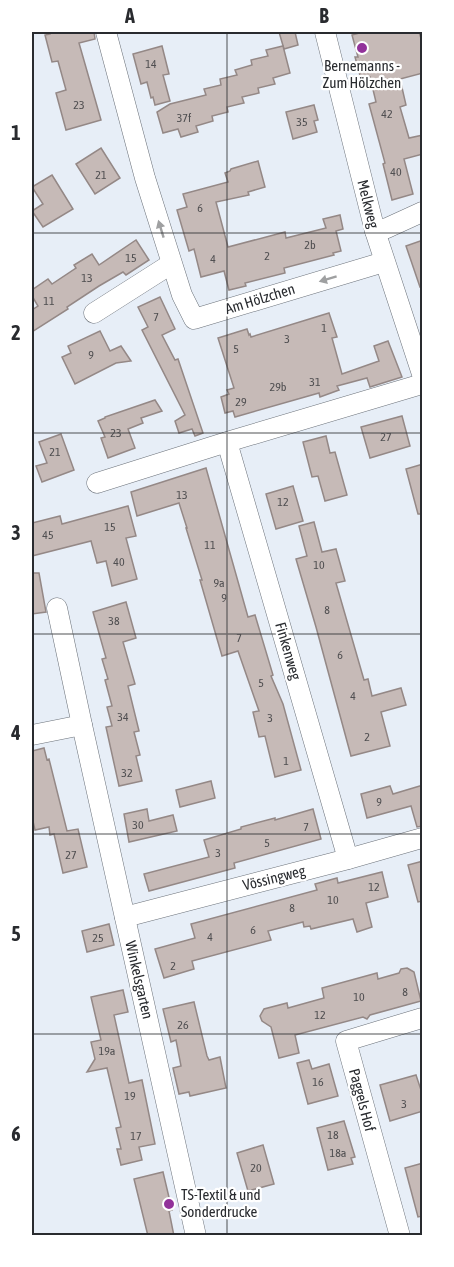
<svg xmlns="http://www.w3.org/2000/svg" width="454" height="1267" font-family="'Asap Condensed',sans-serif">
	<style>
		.building { fill: #c6bab7; stroke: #948886; stroke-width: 1.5 }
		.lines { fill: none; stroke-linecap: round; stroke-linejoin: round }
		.minor-casing { stroke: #6c727a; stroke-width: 21 }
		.minor { stroke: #fff; stroke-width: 20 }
		.oneway { fill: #9fa0a1 }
		.grid { fill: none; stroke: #292b2f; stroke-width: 1.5; stroke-opacity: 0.55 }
		.poi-dot { fill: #92329a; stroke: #fff; stroke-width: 2 }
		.labels { text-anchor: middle; stroke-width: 4.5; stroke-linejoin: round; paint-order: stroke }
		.number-label { font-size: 12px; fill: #504f51 }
		.poi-label { font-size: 15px; fill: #292b2f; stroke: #fff }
		.street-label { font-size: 15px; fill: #292b2f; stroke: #fff }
		.neatline { fill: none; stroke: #292b2f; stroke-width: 2 }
		.grid-label { font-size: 20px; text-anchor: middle; font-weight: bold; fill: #292b2f }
	</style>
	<rect width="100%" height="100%" fill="#e7eef7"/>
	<g class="building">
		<polygon points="49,32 94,32 95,39 79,43 101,120 66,130 56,93 66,90 58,61 52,62 45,35 50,34"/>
		<polygon points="279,32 295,32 298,45 284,49"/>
		<polygon points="363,32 419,32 423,45 423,73 400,79 406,105 400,107 409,138 423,135 423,154 404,159 413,194 392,200 383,164 385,163 369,104 376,102 370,77 361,79 355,57 358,57 352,35"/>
		<polygon points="162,46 169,74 163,75 170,101 155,105 153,97 151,98 147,82 141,84 133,54"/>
		<polygon points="283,46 290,73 273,78 275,84 258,88 259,93 242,97 244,103 227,107 228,112 212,116 213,121 196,126 198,132 181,137 178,129 163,133 157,112 170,104 206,95 204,89 221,85 220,79 237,75 235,70 252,65 251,60 268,56 266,50"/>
		<polygon points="314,105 318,120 314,121 317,132 293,139 286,112"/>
		<polygon points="101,148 120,178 95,194 76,164"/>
		<polygon points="258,161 265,187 248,192 249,195 216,202 228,247 285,232 286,238 326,228 323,219 340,215 343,229 336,231 341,251 333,253 334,255 284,268 285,273 245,283 246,286 229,290 224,271 201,277 194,249 189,251 177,210 187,207 183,194 228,182 225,173 230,171 231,169"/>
		<polygon points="52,175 73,209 43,227 32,211 43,204 32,187"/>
		<polygon points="136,240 149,260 126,275 123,272 99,286 67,307 68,309 32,332 32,310 38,306 32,296 32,290 48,279 52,284 76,268 74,265 92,254 99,265"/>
		<polygon points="423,240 423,286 420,287 406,246"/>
		<polygon points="160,297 175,329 162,335 175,360 178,359 203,433 195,436 192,429 179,433 175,421 185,415 142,330 148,327 138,307"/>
		<polygon points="329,313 337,337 332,338 342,374 379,361 374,346 388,341 402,377 370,387 367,378 337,386 339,390 320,397 319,393 235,417 233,411 225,413 221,397 229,394 227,390 234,388 218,338 247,329 249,335 250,334 251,337"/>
		<polygon points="100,331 110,351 121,346 131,361 116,363 75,384 62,357 71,353 68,346"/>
		<polygon points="155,400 162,411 141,418 143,423 128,429 135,448 108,458 101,438 105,437 98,421 105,418 105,417"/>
		<polygon points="402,416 410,446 370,458 361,427"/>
		<polygon points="61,434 74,470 42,482 36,466 47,463 39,442"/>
		<polygon points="326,436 330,453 335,452 347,495 325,501 318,476 312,477 303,442"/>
		<polygon points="423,464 423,514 418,514 406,469"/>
		<polygon points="206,468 248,617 255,615 273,675 271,676 283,704 301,770 275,777 265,736 259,737 253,712 259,711 238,651 222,656 200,580 202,580 186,528 187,528 179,503 137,516 131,492"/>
		<polygon points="293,486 303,521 276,529 266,494"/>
		<polygon points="128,506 136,536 126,538 137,579 112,586 106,561 97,563 91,541 32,556 32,523 60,516 62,524"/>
		<polygon points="314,522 322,552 336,549 345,581 336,583 364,680 368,679 372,696 401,688 406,705 381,712 390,746 351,756 316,627 296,559 307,556 299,526"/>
		<polygon points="32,573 39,573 46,612 32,614"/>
		<polygon points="126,602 136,638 123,642 135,684 128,686 139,731 134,732 140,755 136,756 142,781 119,786 106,727 112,726 107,707 112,706 105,680 108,679 102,659 106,658 93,612"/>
		<polygon points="44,748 47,760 49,759 67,831 78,829 87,867 63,873 54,834 50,835 49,827 35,830 32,817 32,751"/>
		<polygon points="211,781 215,798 180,807 176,790"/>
		<polygon points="423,785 423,826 417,827 411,806 367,818 361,794 390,786 393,794"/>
		<polygon points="147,809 149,821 173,815 177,831 129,842 124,814"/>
		<polygon points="313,809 321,839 234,863 235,868 149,891 144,874 209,857 204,840 241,829 241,827 275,818 275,820"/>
		<polygon points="423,861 423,901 418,902 408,865"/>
		<polygon points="382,872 388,897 366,903 372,927 357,932 353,919 311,929 310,926 304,927 303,922 268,931 271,940 192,961 194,969 164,978 155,949 195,938 191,924 317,890 315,884 337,878 338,883"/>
		<polygon points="109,924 114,945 87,952 82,931"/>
		<polygon points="407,968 414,972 421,1001 370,1015 367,1019 363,1017 295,1035 299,1053 279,1058 271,1027 262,1021 260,1016 264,1009 287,1003 288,1008 324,998 322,988 377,973 378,979 399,973 401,969"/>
		<polygon points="123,990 128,1012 114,1015 129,1083 142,1080 155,1144 139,1147 142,1160 121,1165 117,1149 121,1149 116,1128 121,1127 107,1068 87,1072 95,1059 91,1042 101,1040 91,997"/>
		<polygon points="194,1002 207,1056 209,1060 220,1057 226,1088 190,1096 189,1092 179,1094 173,1068 181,1066 176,1040 171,1042 163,1009"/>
		<polygon points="309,1060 312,1069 329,1064 338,1096 308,1104 297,1063"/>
		<polygon points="416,1075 423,1096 423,1111 390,1121 380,1085"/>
		<polygon points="344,1121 355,1157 351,1158 353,1164 328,1170 317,1128"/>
		<polygon points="263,1145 274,1184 248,1191 237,1153"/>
		<polygon points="423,1163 423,1216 418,1217 405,1168"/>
		<polygon points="163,1172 172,1210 169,1211 174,1236 148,1236 134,1179"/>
	</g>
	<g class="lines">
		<defs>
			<g id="minor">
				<polyline points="106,32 145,178 182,295 194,319 384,262"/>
				<polyline points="325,32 375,231 422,374"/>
				<polyline points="375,231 387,228 422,212"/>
				<polyline points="94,313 171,264"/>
				<polyline points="227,442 348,859"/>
				<polyline points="97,483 227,442 422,384"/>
				<polyline points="57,608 82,725 196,1236"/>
				<polyline points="32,735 82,725"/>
				<polyline points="125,917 348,859 422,838"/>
				<polyline points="400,1236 346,1041 422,1018"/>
			</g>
		</defs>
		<use href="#minor" class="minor-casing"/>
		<use href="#minor" class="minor"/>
	</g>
	<defs><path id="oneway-solid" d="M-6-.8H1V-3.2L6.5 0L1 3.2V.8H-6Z" transform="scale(1.5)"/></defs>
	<g class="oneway">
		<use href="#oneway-solid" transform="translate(161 229) rotate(-107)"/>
		<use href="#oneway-solid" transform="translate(328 279) rotate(163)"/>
	</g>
	<path class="grid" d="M227,32V1236M32,233H422M32,433H422M32,634H422M32,834H422M32,1034H422"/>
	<g class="poi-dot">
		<circle cx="362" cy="48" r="6"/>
		<circle cx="169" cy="1204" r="6"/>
	</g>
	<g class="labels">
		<g class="number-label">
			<text x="151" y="68">14</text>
			<text x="79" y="109">23</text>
			<text x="387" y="118">42</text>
			<text x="184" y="122">37f</text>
			<text x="302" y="126">35</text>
			<text x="396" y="176">40</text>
			<text x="101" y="179">21</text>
			<text x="200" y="212">6</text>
			<text x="310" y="249">2b</text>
			<text x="267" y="260">2</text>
			<text x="131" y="262">15</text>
			<text x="213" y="263">4</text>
			<text x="87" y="282">13</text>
			<text x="49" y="305">11</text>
			<text x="156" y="321">7</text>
			<text x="324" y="332">1</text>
			<text x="287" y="343">3</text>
			<text x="236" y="353">5</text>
			<text x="91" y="359">9</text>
			<text x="315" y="386">31</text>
			<text x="278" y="391">29b</text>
			<text x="241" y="406">29</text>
			<text x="116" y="437">23</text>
			<text x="386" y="441">27</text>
			<text x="55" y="456">21</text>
			<text x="182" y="499">13</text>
			<text x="283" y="506">12</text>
			<text x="110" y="531">15</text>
			<text x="48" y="539">45</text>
			<text x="210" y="549">11</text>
			<text x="119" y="566">40</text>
			<text x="319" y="569">10</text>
			<text x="219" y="587">9a</text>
			<text x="224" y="602">9</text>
			<text x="327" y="614">8</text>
			<text x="114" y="625">38</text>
			<text x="239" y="642">7</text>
			<text x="340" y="659">6</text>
			<text x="261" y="687">5</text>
			<text x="353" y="700">4</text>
			<text x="123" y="721">34</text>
			<text x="270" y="722">3</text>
			<text x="367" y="741">2</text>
			<text x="286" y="765">1</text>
			<text x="127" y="777">32</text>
			<text x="379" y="806">9</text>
			<text x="138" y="829">30</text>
			<text x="306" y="831">7</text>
			<text x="267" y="847">5</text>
			<text x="218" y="857">3</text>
			<text x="71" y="859">27</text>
			<text x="374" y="891">12</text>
			<text x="333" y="904">10</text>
			<text x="292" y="912">8</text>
			<text x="253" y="934">6</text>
			<text x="210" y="941">4</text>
			<text x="98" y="942">25</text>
			<text x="173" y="970">2</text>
			<text x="405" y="996">8</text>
			<text x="359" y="1001">10</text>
			<text x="320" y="1019">12</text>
			<text x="183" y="1029">26</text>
			<text x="107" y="1055">19a</text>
			<text x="318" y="1086">16</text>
			<text x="130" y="1100">19</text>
			<text x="404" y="1108">3</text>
			<text x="333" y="1139">18</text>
			<text x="136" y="1140">17</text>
			<text x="338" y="1157">18a</text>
			<text x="256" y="1172">20</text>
		</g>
		<g class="poi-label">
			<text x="362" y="71">Bernemanns -<tspan x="362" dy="17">Zum Hölzchen</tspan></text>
			<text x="181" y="1200" text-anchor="start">TS-Textil &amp; und<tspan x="181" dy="17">Sonderdrucke</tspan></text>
		</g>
		<g class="street-label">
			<text transform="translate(368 204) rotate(76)" y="5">Melkweg</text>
			<text transform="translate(260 299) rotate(-17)" y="5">Am Hölzchen</text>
			<text transform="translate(288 651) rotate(74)" y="5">Finkenweg</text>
			<text transform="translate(274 878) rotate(-14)" y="5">Vössingweg</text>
			<text transform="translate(139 980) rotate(77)" y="5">Winkelsgarten</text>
			<text transform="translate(362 1100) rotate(75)" y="5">Paggels Hof</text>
		</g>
	</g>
	<rect width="454" height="1267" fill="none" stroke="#ffffff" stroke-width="66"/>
	<rect x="33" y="33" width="388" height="1201" class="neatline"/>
	<g class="grid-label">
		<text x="130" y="23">A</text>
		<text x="324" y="23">B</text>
		<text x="16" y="140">1</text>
		<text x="16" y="340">2</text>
		<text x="16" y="540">3</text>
		<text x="16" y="740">4</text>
		<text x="16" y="941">5</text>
		<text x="16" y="1141">6</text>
	</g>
</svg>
